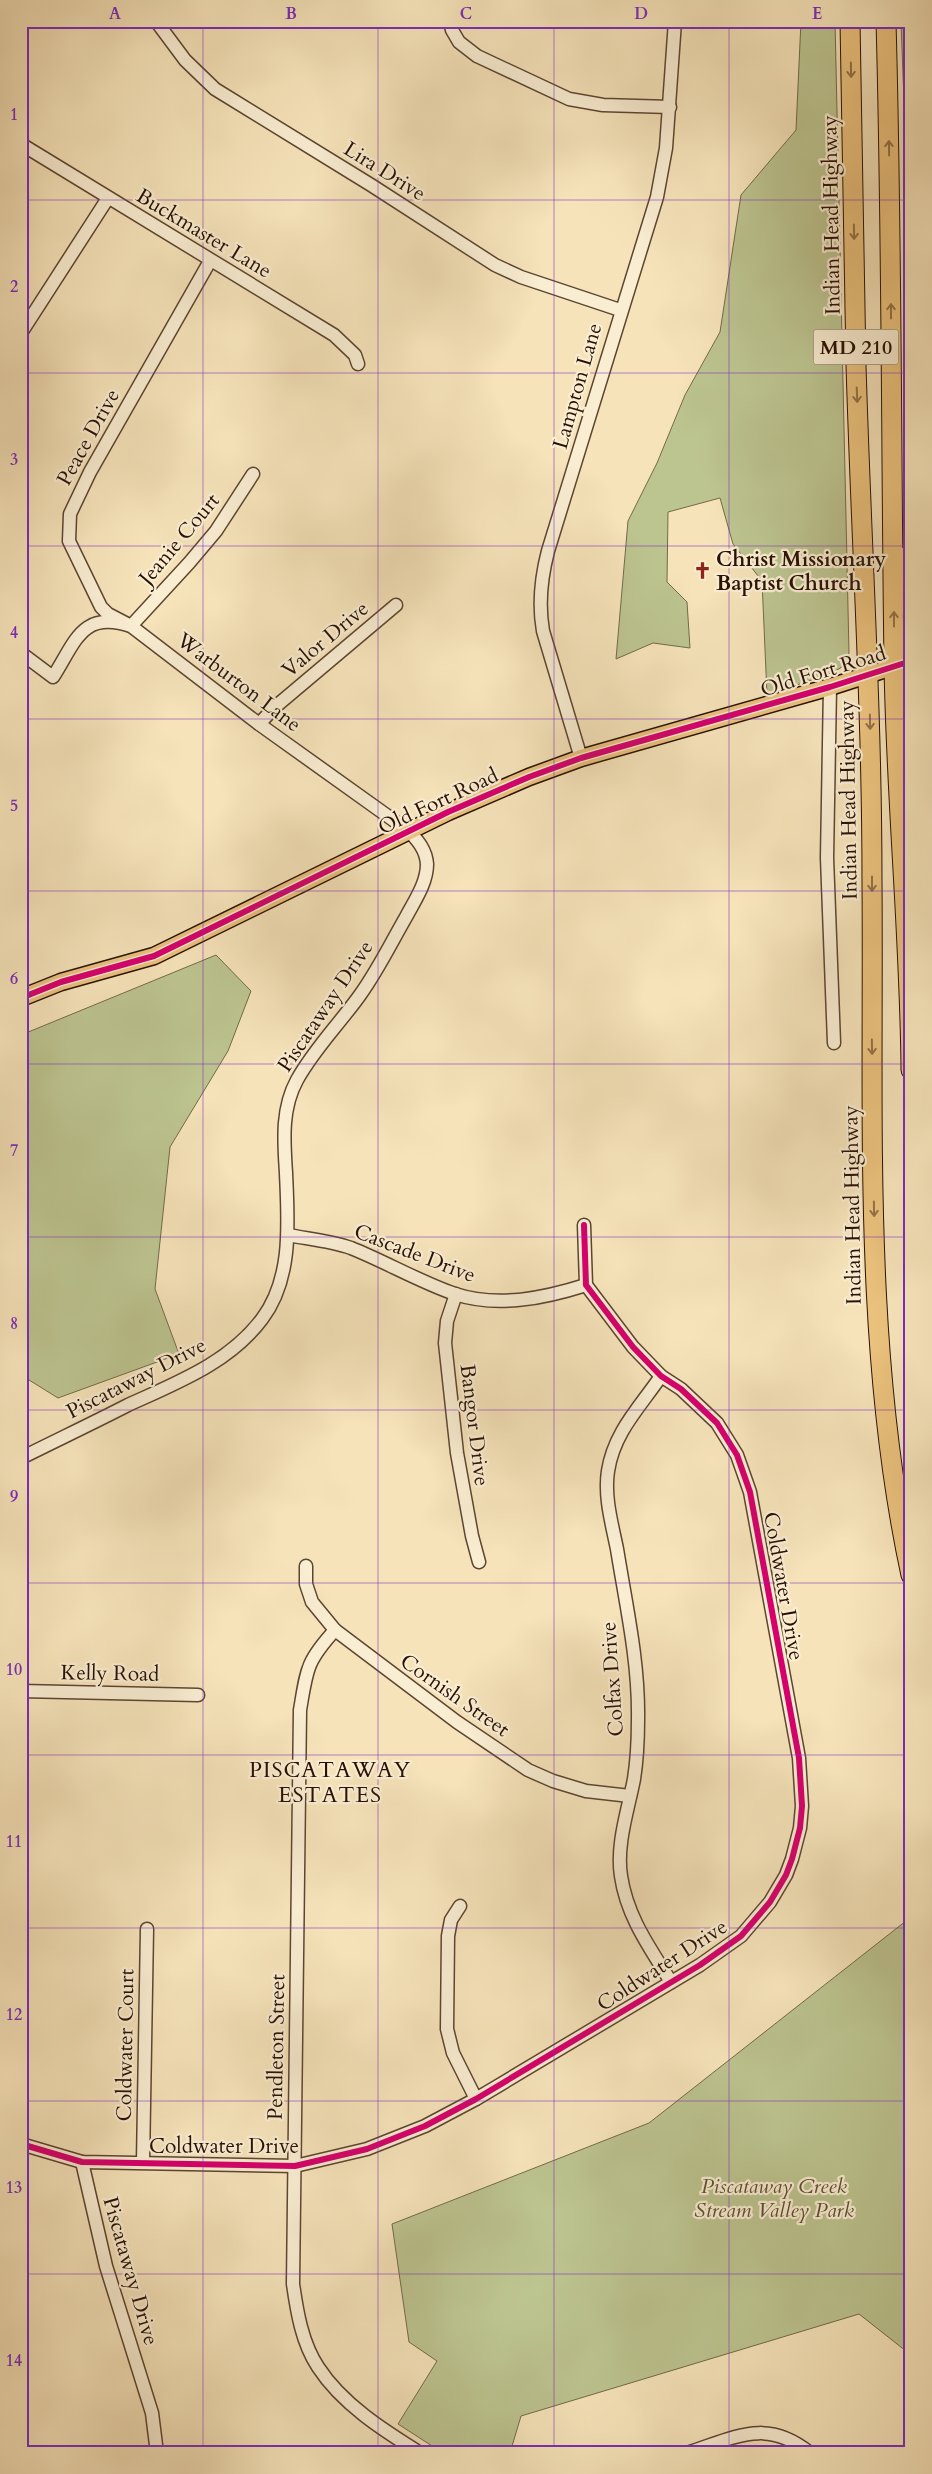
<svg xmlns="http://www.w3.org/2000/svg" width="932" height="2474" font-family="Cardo,serif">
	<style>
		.green { fill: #bcc490; stroke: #726a4a }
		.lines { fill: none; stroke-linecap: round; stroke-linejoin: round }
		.minor-casing { stroke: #5c4531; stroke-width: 15 }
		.major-casing { stroke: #291003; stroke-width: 19 }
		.highway-casing { stroke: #291003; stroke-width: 21 }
		.minor { stroke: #f9edd2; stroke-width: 12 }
		.major { stroke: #ebc27d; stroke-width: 16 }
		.highway { stroke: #ebc27d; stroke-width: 19 }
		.cycleway-casing { stroke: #f9edd2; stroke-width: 9 }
		.cycleway { stroke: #d6006c; stroke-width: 6 }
		.oneway { stroke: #947246 }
		.grid { fill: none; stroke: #7b2cbf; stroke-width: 1; stroke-opacity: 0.55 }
		.labels { text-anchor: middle; stroke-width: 4.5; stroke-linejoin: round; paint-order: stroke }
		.shield { fill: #f9edd2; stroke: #675241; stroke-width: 1 }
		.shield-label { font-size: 20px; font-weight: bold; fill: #291003 }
		.street-label { font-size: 21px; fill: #291003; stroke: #f9edd2 }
		.poi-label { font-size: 21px; font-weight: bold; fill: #291003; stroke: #f9edd2; text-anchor: start }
		.park-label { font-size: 21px; font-style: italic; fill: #5c4f34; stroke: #f9edd2 }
		.neighbourhood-label { font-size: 22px; letter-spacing: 1px; fill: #291003; stroke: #f9edd2 }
		.neatline { fill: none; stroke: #7b2cbf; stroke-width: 2 }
		.grid-label { font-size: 16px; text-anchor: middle; font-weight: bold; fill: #7b2cbf }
	</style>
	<rect width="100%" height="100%" fill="#f6e3ba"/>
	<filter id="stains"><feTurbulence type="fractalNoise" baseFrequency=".004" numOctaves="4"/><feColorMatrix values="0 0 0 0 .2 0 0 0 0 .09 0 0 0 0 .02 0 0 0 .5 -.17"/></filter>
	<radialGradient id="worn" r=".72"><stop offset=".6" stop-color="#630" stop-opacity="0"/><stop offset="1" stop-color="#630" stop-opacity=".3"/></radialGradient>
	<g class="green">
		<polygon points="801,21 835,21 849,653 842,667 832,673 767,695 762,581 733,544 720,498 668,512 667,582 687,602 690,648 653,643 616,659 628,521 657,463 685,395 720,332 741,195 796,130"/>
		<polygon points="901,21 911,21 911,499 907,397 909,235"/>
		<polygon points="216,955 251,991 228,1051 170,1147 155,1289 179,1354 58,1398 21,1375 21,1035"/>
		<polygon points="911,1917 911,2355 859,2314 521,2416 510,2453 443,2453 398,2424 437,2361 409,2342 392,2224 649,2123"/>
	</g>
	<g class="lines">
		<defs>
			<g id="minor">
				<polyline points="156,21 185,60 215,89 371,185 495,265 521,277 620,310"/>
				<polyline points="450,21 452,30 459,42 477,56 569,99 603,105 670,107"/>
				<polyline points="21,144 334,335 355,355 358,364"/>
				<polyline points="210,261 90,472 70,514 69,541 101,607 108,614 131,626 189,563 216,531 253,474"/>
				<polyline points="21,333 108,198"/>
				<path d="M21,653L53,677C76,641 82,610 131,626L259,724L410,832C418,841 426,850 427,864C427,883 415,900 406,917C391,943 378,970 360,995C340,1023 314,1049 297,1080C281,1109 284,1142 286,1173C288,1222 293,1278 262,1319C229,1363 176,1383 128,1405C93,1423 57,1440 21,1458"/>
				<polyline points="830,687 827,858 834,1043"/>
				<polyline points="259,724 275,707 396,605"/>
				<path d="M581,758L543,631C538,603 541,578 548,551L657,197L666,148L675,21"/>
				<path d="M288,1235C309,1239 331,1241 351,1248C386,1262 420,1282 455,1294C498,1308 545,1298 586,1285"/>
				<polyline points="456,1294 447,1321 445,1343 457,1453 472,1536 479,1562"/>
				<path d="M661,1376C640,1407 614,1432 608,1471C604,1497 612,1524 617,1549C626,1605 639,1662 638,1719C638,1738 637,1760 634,1779C628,1810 616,1845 621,1876C627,1917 650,1948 671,1982"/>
				<polyline points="306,1566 306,1584 312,1602 335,1630 457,1722 528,1770 553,1781 586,1791 630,1796"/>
				<path d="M335,1630C306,1662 307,1669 300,1710L293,2284C297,2312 302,2343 318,2367C342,2404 383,2430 420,2453"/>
				<polyline points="21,1691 198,1695"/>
				<polyline points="460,1906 451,1920 448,1936 447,2029 453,2053 476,2099"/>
				<polyline points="21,2144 82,2162 295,2166 367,2149 425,2126 476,2099 700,1965 741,1936 770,1902 786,1875 792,1859 800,1828 802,1806 799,1758 750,1492 737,1455 717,1423 681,1389 661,1376 633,1347 586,1285 584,1225"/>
				<polyline points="82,2162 106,2266 152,2413 157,2453"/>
				<polyline points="143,2162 147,1929"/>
				<path d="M687,2453C734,2438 766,2417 810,2453"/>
			</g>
			<polyline id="major" points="21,998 61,982 154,956 448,812 529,777 581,758 830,687 911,661"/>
			<g id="highway">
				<path d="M850,21C852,136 853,251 856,365C861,537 872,709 872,881C874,1112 862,1348 911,1575"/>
				<path d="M886,21C892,236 891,450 894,664C896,800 910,935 911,1070"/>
				<polyline points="905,557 911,610"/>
			</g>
		</defs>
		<use href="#minor" class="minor-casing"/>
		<use href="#major" class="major-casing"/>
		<use href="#highway" class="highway-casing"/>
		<use href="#minor" class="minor"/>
		<use href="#major" class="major"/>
		<use href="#highway" class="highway"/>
		<defs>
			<g id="cycleway">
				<polyline points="21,998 61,982 154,956 448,812 529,777 581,758 830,687 911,661"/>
				<polyline points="21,2144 82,2162 295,2166 367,2149 425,2126 476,2099 700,1965 741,1936 770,1902 786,1875 792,1859 800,1828 802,1806 799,1758 750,1492 737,1455 717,1423 681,1389 661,1376 633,1347 586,1285 584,1225"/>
			</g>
		</defs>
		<use href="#cycleway" class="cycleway-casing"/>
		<use href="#cycleway" class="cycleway"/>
	</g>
	<defs><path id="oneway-shaft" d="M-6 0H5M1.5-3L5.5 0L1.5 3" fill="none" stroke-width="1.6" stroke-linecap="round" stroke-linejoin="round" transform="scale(1.25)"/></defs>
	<g class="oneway">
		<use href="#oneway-shaft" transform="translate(851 70) rotate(89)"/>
		<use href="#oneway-shaft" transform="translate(889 148) rotate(-91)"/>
		<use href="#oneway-shaft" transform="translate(854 232) rotate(89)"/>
		<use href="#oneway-shaft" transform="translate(891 311) rotate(-90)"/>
		<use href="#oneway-shaft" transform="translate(857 395) rotate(88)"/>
		<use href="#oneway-shaft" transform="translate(894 619) rotate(-90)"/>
		<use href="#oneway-shaft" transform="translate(870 722) rotate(89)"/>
		<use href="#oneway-shaft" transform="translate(872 884) rotate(90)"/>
		<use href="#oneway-shaft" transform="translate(872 1047) rotate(89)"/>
		<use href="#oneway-shaft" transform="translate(874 1209) rotate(89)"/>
	</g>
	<path class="grid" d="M203,21V2453M378,21V2453M554,21V2453M729,21V2453M21,200H911M21,373H911M21,546H911M21,719H911M21,891H911M21,1064H911M21,1237H911M21,1410H911M21,1583H911M21,1755H911M21,1928H911M21,2101H911M21,2274H911"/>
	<defs>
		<symbol id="church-bare" viewBox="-9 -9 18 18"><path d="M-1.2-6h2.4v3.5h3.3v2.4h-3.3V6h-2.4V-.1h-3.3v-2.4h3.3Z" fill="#8f2418" stroke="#f9edd2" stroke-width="2.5" paint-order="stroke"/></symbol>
	</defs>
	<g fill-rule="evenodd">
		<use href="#church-bare" x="690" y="558" width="25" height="25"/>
	</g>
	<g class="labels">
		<rect class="shield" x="813.5" y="329.5" width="85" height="35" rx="4"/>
		<g class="shield-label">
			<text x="856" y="354">MD 210</text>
		</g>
		<g class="street-label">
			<text transform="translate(385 171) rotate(32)" y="7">Lira Drive</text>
			<text transform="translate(831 215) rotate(-91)" y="7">Indian Head Highway</text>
			<text transform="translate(204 233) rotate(31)" y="7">Buckmaster Lane</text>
			<text transform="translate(577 386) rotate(-74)" y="7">Lampton Lane</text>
			<text transform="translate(88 437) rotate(-61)" y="7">Peace Drive</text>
			<text transform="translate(179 539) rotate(-50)" y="7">Jeanie Court</text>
			<text transform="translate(325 639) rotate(-40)" y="7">Valor Drive</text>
			<text transform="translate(823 671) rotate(-17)" y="7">Old Fort Road</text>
			<text transform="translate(239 682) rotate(37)" y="7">Warburton Lane</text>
			<text transform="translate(848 800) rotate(-91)" y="7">Indian Head Highway</text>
			<text transform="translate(438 801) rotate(-25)" y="7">Old Fort Road</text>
			<text transform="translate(325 1006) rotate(-56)" y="7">Piscataway Drive</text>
			<text transform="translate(852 1205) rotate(-91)" y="7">Indian Head Highway</text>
			<text transform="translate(415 1253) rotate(21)" y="7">Cascade Drive</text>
			<text transform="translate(136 1378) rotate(-27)" y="7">Piscataway Drive</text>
			<text transform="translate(475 1425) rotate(83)" y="7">Bangor Drive</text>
			<text transform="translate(784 1586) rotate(80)" y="7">Coldwater Drive</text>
			<text transform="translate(110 1673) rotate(1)" y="7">Kelly Road</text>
			<text transform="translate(612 1679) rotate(-94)" y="7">Colfax Drive</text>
			<text transform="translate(455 1695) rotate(35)" y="7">Cornish Street</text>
			<text transform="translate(662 1965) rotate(-33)" y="7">Coldwater Drive</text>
			<text transform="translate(125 2045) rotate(-89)" y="7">Coldwater Court</text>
			<text transform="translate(276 2047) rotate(-89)" y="7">Pendleton Street</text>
			<text x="224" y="2153">Coldwater Drive</text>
			<text transform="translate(131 2271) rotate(74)" y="7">Piscataway Drive</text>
		</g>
		<g class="poi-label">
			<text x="716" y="566">Christ Missionary<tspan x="716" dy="24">Baptist Church</tspan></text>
		</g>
		<g class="park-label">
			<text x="774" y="2193">Piscataway Creek<tspan x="774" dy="24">Stream Valley Park</tspan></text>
		</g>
		<g class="neighbourhood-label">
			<text x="330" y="1777">PISCATAWAY<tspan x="330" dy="25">ESTATES</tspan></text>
		</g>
	</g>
	<rect width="932" height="2474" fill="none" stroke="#f6e3ba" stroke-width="55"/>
	<rect x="28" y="28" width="876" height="2418" class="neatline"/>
	<g class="grid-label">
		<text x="115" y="19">A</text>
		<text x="291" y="19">B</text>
		<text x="466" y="19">C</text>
		<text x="641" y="19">D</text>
		<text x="817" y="19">E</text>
		<text x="14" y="120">1</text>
		<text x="14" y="292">2</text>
		<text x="14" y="465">3</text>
		<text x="14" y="638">4</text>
		<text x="14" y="811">5</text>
		<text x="14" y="984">6</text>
		<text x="14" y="1156">7</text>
		<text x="14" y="1329">8</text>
		<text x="14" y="1502">9</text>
		<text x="14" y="1675">10</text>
		<text x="14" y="1847">11</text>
		<text x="14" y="2020">12</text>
		<text x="14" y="2193">13</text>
		<text x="14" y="2366">14</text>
	</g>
	<rect width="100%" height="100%" filter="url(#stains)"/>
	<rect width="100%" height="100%" fill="url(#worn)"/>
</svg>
